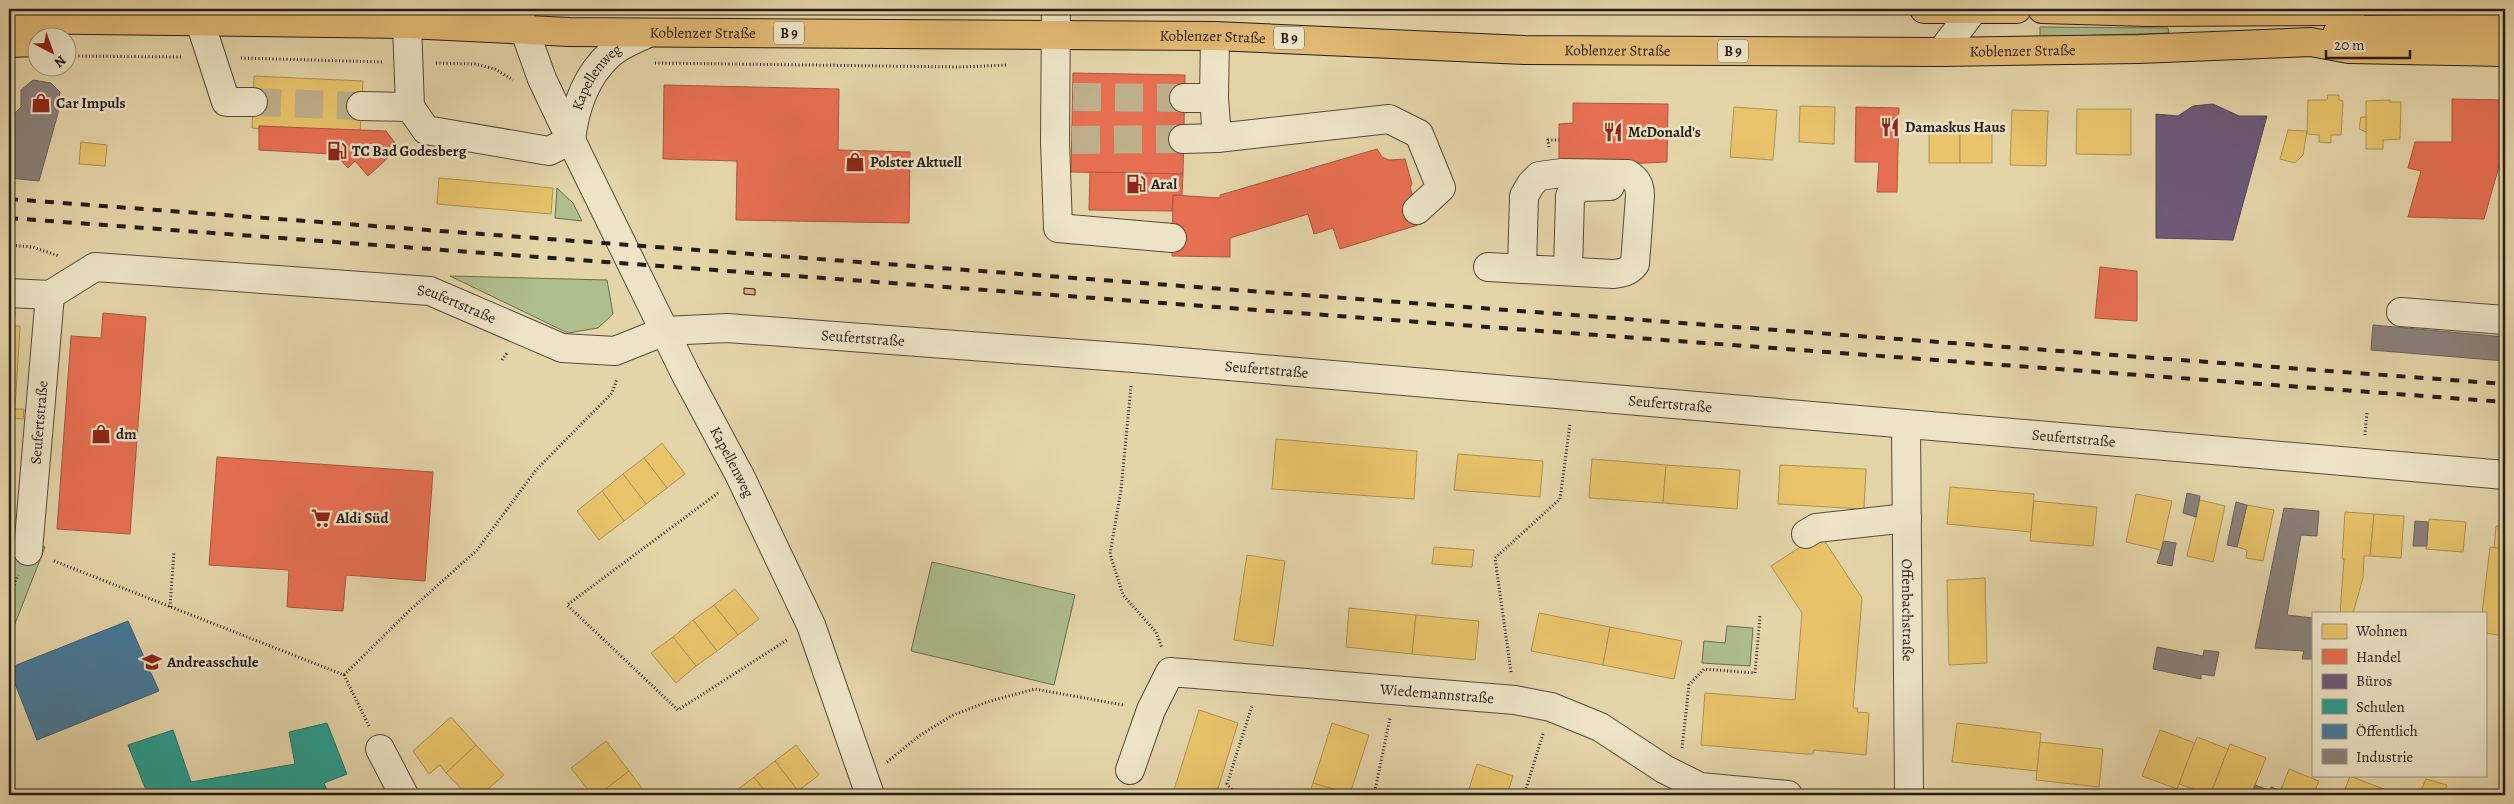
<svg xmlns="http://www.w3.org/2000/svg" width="2514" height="804" font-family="Alegreya,serif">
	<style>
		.green { fill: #aebe8d; stroke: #6a6d51 }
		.homes { fill: #e9c46a; stroke: #af9250 }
		.shops { fill: #e76f51; stroke: #ad563f }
		.offices { fill: #6d597a; stroke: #58475c }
		.schools { fill: #2a9d8f; stroke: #29766a }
		.public { fill: #457b9d; stroke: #3c5e74 }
		.industry { fill: #8a817c; stroke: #6c635d }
		.building { fill: #e3ac87; stroke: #271c15 }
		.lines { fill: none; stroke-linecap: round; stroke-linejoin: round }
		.minor-tunnel { stroke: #beb08b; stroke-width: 28; stroke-dasharray: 28 14; stroke-linecap: butt }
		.minor-casing { stroke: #564a3a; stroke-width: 30 }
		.major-casing { stroke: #271c15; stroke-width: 30 }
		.path { stroke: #271c15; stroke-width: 3; stroke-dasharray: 1 2.5; stroke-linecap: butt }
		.minor { stroke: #ede4c7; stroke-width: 28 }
		.major { stroke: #e2ba74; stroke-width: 28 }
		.rail { stroke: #271c15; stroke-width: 4; stroke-dasharray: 9 9; stroke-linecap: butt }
		.labels { text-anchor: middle; stroke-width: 5; stroke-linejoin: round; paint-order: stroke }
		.shield { fill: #ede4c7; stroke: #62584a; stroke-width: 1 }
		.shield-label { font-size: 14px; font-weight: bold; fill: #271c15 }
		.street-label { font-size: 15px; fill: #271c15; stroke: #ede4c7 }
		.poi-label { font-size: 15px; font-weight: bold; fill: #271c15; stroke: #ede4c7; text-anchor: start }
	</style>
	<rect width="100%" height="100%" fill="#e4d5a9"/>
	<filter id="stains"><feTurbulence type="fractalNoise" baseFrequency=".004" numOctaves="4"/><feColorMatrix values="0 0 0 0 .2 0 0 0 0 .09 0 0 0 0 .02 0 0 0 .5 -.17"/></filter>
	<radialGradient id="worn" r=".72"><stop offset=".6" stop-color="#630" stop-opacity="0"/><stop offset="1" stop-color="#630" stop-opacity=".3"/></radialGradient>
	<g class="green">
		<polygon points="2040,27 2168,28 2169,33 2040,37"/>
		<polygon points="557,188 573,203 582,221 555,218"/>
		<polygon points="450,276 607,280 613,314 598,328 568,333"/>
		<polygon points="9,533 45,547 9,639"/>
		<polygon points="932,562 1075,595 1054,685 911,651"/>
		<polygon points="1727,626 1753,628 1750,666 1702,663 1704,641 1725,643"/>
	</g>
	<g class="homes">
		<polygon points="254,76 363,81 360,132 259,126 259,129 252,128"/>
		<polygon points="2328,95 2339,95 2339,100 2343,101 2341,135 2331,135 2331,143 2319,142 2319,135 2307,134 2308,100 2327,100"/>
		<polygon points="2390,100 2390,102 2401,102 2400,139 2383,140 2383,149 2366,149 2366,101"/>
		<polygon points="1800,106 1835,107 1834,144 1799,142"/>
		<polygon points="1734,107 1777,110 1773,160 1730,157"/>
		<polygon points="2077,109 2131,109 2131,155 2076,154"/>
		<polygon points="2012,110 2048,111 2046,166 2010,165"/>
		<polygon points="2361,117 2366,117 2366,132 2359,129"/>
		<rect x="1929" y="124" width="31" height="39"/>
		<rect x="1960" y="124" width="32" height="39"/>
		<polygon points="2288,130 2307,131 2303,155 2295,163 2280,159"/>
		<polygon points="81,142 107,145 105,166 79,164"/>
		<polygon points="439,178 553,188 551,214 437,204"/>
		<polygon points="9,312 15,312 14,326 20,326 15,409 24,409 23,419 14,418 10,480"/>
		<polygon points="1276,439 1417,451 1414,499 1272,489"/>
		<polygon points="662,443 685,474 667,488 644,458"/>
		<polygon points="1458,454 1543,461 1540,497 1454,490"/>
		<polygon points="644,458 667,488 646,504 623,474"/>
		<polygon points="1592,459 1666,465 1663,503 1589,498"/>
		<polygon points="1666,465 1740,470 1737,509 1663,503"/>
		<polygon points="1780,465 1866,469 1864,509 1778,504"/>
		<polygon points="623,474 646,504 624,521 602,491"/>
		<polygon points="1950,487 2034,494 2031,532 1947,524"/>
		<polygon points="602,491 624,521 599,540 577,511"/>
		<polygon points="2136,494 2172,501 2161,550 2126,542"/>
		<polygon points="2200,500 2225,506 2213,562 2187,556"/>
		<polygon points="2034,501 2097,507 2093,546 2030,541"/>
		<polygon points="2247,505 2274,510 2263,561 2246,558 2247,550 2237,547"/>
		<polygon points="2345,512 2374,514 2370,556 2364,556 2363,578 2353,613 2340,613 2344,559 2342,559"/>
		<polygon points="2374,514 2404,516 2401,558 2370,556"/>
		<polygon points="2429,519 2466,522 2463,552 2426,549"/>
		<polygon points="2496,526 2505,527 2505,549 2494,548"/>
		<polygon points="1820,534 1862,598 1853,708 1858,708 1857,712 1869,713 1866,755 1814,750 1813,754 1805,754 1701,745 1705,693 1795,700 1802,613 1771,566"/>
		<polygon points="1434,547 1474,550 1472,567 1432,564"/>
		<polygon points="2490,547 2505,549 2505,636 2485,633 2485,613 2482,613"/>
		<polygon points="1247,555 1285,561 1273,646 1234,640"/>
		<polygon points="1985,578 1987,663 1949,665 1947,580"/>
		<polygon points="735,589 759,619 738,635 714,605"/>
		<polygon points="714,605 738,635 717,651 693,620"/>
		<polygon points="1349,608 1416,615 1412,654 1346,647"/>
		<polygon points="1539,613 1610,627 1603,665 1531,651"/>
		<polygon points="1416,615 1479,621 1475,660 1412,654"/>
		<polygon points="693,620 717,651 696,666 673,637"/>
		<polygon points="1610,627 1682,641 1674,679 1603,665"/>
		<polygon points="673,637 696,666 676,683 651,653"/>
		<polygon points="1199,710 1238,723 1216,795 1192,795 1174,790"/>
		<polygon points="451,717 476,745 446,773 440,765 429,774 413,751"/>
		<polygon points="1332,723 1369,735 1350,794 1313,783"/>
		<polygon points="1957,723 2041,733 2037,771 1952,762"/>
		<polygon points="2160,730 2195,743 2177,789 2142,776"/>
		<polygon points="2197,737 2228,749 2210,795 2179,784"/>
		<polygon points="606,741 629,771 598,795 592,795 571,768"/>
		<polygon points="2040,742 2103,749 2099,787 2036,780"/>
		<polygon points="2230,744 2266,758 2251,795 2222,795 2212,791"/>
		<polygon points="476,745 504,775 481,795 467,795 446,773"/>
		<polygon points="796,745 819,775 798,791 775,761"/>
		<polygon points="775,761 798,791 792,795 768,795 754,777"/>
		<polygon points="1477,764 1513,776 1507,795 1467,795"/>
		<polygon points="2289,769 2319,781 2313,795 2279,795"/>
		<polygon points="629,771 647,795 598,795"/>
		<polygon points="2350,776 2394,793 2393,795 2343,795"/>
		<polygon points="754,777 768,795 735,795 733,793"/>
		<polygon points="2426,779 2447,785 2443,795 2419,795"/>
		<polygon points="1313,783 1350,794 1349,795 1309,795"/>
	</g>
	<g class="shops">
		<polygon points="1073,73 1185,75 1183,174 1071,172"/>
		<polygon points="664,85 839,89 838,150 910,152 909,223 736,220 737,161 663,159"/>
		<polygon points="2452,99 2505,100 2505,145 2484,219 2408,217 2421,171 2408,168 2415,142 2452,142"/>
		<polygon points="1573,103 1668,104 1667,162 1559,167 1559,124 1573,123"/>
		<polygon points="1856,107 1899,108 1897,192 1877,192 1879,162 1855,162"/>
		<polygon points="259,126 386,131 399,148 368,176 355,161 348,168 334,153 332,154 259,150"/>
		<polygon points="1377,149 1382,157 1389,160 1405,159 1412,184 1410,187 1421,224 1340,249 1333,228 1314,234 1308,214 1230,238 1230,257 1172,256 1173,195 1220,198 1220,195"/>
		<polygon points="1090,172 1183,174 1182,195 1173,195 1172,211 1089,210"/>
		<polygon points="2100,267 2137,271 2137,321 2095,318"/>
		<polygon points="103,313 146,317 130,534 57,529 71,336 101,338"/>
		<polygon points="217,457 433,472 425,581 346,575 343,611 287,607 289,570 209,565"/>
	</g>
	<polygon class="offices" points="2213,104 2239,116 2267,116 2233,240 2156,238 2156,114 2178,116 2193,106"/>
	<polygon class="schools" points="327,723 347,774 324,783 329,795 281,795 280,793 148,795 128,745 173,730 191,782 295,764 289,732"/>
	<polygon class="public" points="128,621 159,691 37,740 9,668"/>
	<g class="industry">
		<polygon points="33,80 51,83 60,92 58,113 39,181 9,178 9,119 21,107 21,90"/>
		<polygon points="2373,325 2505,337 2505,361 2371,350"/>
		<polygon points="2187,493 2200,496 2196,517 2183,513"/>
		<polygon points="2236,502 2247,505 2237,547 2227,545"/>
		<polygon points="2284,508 2319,511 2317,536 2301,535 2287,615 2313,618 2313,659 2302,659 2304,651 2255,648"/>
		<polygon points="2415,521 2428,522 2427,546 2413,546"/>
		<polygon points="2164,541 2176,543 2172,566 2157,563"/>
		<polygon points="2157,647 2203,656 2204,650 2219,652 2214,676 2201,674 2201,679 2153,669"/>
		<polygon points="2255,785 2266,789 2263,795 2251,795"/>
		<polygon points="2271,787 2281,791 2279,795 2268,795"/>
	</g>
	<polygon class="building" points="744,288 755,289 755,295 744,294"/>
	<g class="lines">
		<g class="minor-tunnel">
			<polyline points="1073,97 1184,98"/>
			<polyline points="253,102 361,106"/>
			<polyline points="1072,140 1183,139"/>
		</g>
		<defs>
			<g id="minor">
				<path id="s1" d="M517,9L542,79L571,140L686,375L740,476L811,625L870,795"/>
				<polyline points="1056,9 1055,141 1058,228 1172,238"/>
				<polyline points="200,22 226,102 253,102"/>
				<path id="s2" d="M407,24L410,107L426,130L549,151L571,140C575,107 585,77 610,54C620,45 636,39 648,33"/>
				<polyline points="1215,36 1214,98 1217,138"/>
				<polyline points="1941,52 1974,9"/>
				<polyline points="1184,98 1214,98"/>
				<polyline points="361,106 410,107"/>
				<polyline points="1183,139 1217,138 1389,119 1419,134 1441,188 1417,210"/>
				<path d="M1488,267L1613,274C1623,273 1628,272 1635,264L1640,196C1640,185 1637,180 1628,174L1562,173L1539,176L1531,184L1524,196L1522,269"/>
				<polyline points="1568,271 1570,196 1581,187 1610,186"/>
				<path id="s3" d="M9,293L50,295L95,267L430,291L562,348L615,351L665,331L727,328L1134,358L2505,475"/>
				<polyline points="2401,312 2505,320"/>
				<path id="s4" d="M1906,425L1909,795"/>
				<polyline points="1806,534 1816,528 1907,518"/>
				<path id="s5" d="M28,551L50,295"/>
				<polyline points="380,749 404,795"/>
				<path id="s6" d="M1130,770L1151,710L1170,672L1515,700L1551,707L1600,727L1664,769L1700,787L1788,795"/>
			</g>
			<g id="major">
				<polyline points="1924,9 2017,9"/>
				<polyline points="2042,9 2148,12 2340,11 2352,9"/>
				<path id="s7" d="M9,19L407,24L569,32L1215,36L1524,50L1941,52L2139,49L2311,42L2349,49L2505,52"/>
				<polyline points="2337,34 2348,30 2505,28"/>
				<polyline points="9,43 38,42"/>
			</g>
		</defs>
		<use href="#minor" class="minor-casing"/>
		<use href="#major" class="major-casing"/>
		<g class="path">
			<polyline points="68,56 182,57"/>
			<polyline points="241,58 382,62"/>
			<polyline points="436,63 475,64 495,69 513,80"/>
			<polyline points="655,63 960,67 1008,65"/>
			<polyline points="1549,147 1548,140 1559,140"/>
			<polyline points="9,245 32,247 59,256"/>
			<polyline points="502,360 507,353"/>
			<polyline points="1131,386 1121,490 1110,554 1123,595 1156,632 1162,648"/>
			<polyline points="2365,435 2367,411"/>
			<polyline points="718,493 567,605 678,710 787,640"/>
			<polyline points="54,561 344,675 369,726"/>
			<polyline points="9,598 18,575"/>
			<polyline points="170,607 174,552"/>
			<polyline points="1511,672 1495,558 1560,499 1570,424"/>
			<polyline points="344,675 409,611 477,550 536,470 612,393 617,379"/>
			<polyline points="1682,748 1689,685 1704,669 1755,673 1760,616"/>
			<polyline points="887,762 919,736 951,716 987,702 1035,689 1123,705"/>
			<polyline points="9,771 12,795"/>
			<polyline points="1236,795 1227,784 1252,706"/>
			<polyline points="1374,795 1390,718"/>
			<polyline points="1524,795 1543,734"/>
		</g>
		<use href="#minor" class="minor"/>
		<use href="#major" class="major"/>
		<g class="rail">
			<polyline points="9,199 2505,384"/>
			<polyline points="9,218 2505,402"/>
		</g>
	</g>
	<defs>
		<symbol id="shop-bare" viewBox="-9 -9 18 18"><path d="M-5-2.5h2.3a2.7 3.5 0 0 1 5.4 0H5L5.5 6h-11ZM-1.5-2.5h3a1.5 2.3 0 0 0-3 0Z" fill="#8f2418" stroke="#ede4c7" stroke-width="2.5" paint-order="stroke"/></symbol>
		<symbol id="restaurant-bare" viewBox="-9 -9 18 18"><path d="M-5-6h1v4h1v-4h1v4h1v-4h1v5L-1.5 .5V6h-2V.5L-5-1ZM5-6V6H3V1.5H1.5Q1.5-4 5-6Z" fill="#8f2418" stroke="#ede4c7" stroke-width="2.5" paint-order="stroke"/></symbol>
		<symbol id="fuel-bare" viewBox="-9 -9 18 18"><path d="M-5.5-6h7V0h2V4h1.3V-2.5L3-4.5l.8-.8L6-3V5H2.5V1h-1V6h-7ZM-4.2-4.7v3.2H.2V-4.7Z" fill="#8f2418" stroke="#ede4c7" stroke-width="2.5" paint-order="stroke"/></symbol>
		<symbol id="supermarket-bare" viewBox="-9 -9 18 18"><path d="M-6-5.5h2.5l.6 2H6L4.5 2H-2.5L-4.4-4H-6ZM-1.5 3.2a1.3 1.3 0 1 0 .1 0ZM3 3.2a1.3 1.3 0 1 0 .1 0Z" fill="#8f2418" stroke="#ede4c7" stroke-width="2.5" paint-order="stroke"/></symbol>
		<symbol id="school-bare" viewBox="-9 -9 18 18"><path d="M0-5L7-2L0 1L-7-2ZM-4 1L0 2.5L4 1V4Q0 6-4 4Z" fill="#8f2418" stroke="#ede4c7" stroke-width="2.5" paint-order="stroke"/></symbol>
	</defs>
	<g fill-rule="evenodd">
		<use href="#shop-bare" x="27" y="89" width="28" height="28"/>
		<use href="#restaurant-bare" x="1876" y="113" width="28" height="28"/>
		<use href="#restaurant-bare" x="1599" y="118" width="28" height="28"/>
		<use href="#fuel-bare" x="323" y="137" width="28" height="28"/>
		<use href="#shop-bare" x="841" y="148" width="28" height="28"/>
		<use href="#fuel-bare" x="1122" y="170" width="28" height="28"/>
		<use href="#shop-bare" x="87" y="420" width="28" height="28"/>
		<use href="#supermarket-bare" x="307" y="504" width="28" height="28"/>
		<use href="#school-bare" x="138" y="648" width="28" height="28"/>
	</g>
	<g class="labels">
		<g class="shield">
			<rect x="774" y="21.5" width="30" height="23" rx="4"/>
			<rect x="1274" y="26.5" width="30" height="23" rx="4"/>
			<rect x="1718" y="39.5" width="30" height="23" rx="4"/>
		</g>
		<g class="shield-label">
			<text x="789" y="38">B 9</text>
			<text x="1289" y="43">B 9</text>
			<text x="1733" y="56">B 9</text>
		</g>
		<g class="street-label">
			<text dy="5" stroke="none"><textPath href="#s7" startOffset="694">Koblenzer Straße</textPath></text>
			<text dy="5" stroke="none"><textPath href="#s7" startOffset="1204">Koblenzer Straße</textPath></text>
			<text dy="5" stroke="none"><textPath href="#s7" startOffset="1609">Koblenzer Straße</textPath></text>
			<text dy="5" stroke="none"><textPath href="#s7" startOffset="2014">Koblenzer Straße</textPath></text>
			<text dy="5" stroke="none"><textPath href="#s2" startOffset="330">Kapellenweg</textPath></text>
			<text dy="5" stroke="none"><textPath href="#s3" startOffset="459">Seufertstraße</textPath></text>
			<text dy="5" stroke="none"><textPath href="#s3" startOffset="879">Seufertstraße</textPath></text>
			<text dy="5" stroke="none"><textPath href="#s3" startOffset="1284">Seufertstraße</textPath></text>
			<text dy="5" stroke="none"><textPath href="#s3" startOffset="1689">Seufertstraße</textPath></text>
			<text dy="5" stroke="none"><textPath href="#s5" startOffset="129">Seufertstraße</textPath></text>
			<text dy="5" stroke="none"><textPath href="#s3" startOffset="2094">Seufertstraße</textPath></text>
			<text dy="5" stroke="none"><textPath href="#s1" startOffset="502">Kapellenweg</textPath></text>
			<text dy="5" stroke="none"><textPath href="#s4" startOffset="185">Offenbachstraße</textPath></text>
			<text dy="5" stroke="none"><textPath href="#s6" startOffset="374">Wiedemannstraße</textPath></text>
		</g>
		<g class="poi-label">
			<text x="56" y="108">Car Impuls</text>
			<text x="1905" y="132">Damaskus Haus</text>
			<text x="1628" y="137">McDonald's</text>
			<text x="352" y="156">TC Bad Godesberg</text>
			<text x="870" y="167">Polster Aktuell</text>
			<text x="1151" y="189">Aral</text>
			<text x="116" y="439">dm</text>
			<text x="336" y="523">Aldi Süd</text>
			<text x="167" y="667">Andreasschule</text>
		</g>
	</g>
	<rect width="2514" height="804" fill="none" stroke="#e4d5a9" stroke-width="30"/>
	<rect x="10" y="10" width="2494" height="784" fill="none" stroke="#271c15" stroke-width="2.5"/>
	<rect x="15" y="15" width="2484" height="774" fill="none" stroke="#271c15"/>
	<rect x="2312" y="612" width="175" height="165" fill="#ede4c7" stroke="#9e9480"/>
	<rect x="2322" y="624" width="25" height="15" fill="#e9c46a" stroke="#9e9480"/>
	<text x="2356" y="636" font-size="15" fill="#271c15">Wohnen</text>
	<rect x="2322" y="649" width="25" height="15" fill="#e76f51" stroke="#9e9480"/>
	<text x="2356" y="662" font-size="15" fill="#271c15">Handel</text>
	<rect x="2322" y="674" width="25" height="15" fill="#6d597a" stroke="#9e9480"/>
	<text x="2356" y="686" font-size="15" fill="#271c15">Büros</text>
	<rect x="2322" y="699" width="25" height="15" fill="#2a9d8f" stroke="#9e9480"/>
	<text x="2356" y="712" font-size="15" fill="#271c15">Schulen</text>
	<rect x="2322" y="724" width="25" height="15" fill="#457b9d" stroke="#9e9480"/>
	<text x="2356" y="736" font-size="15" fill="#271c15">Öffentlich</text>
	<rect x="2322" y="749" width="25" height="15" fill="#8a817c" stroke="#9e9480"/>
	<text x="2356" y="762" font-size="15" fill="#271c15">Industrie</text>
	<g transform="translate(52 52) rotate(139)"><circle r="24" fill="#ede4c7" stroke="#9e9480"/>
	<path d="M0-4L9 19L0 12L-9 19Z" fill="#8f2418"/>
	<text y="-8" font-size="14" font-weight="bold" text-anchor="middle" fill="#271c15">N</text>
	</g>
	<path d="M2326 50v8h84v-8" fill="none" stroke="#271c15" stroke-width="2.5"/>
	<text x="2334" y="50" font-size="15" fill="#271c15" stroke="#ede4c7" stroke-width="4" paint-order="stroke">20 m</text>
	<rect width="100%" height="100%" filter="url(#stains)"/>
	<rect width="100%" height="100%" fill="url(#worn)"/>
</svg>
